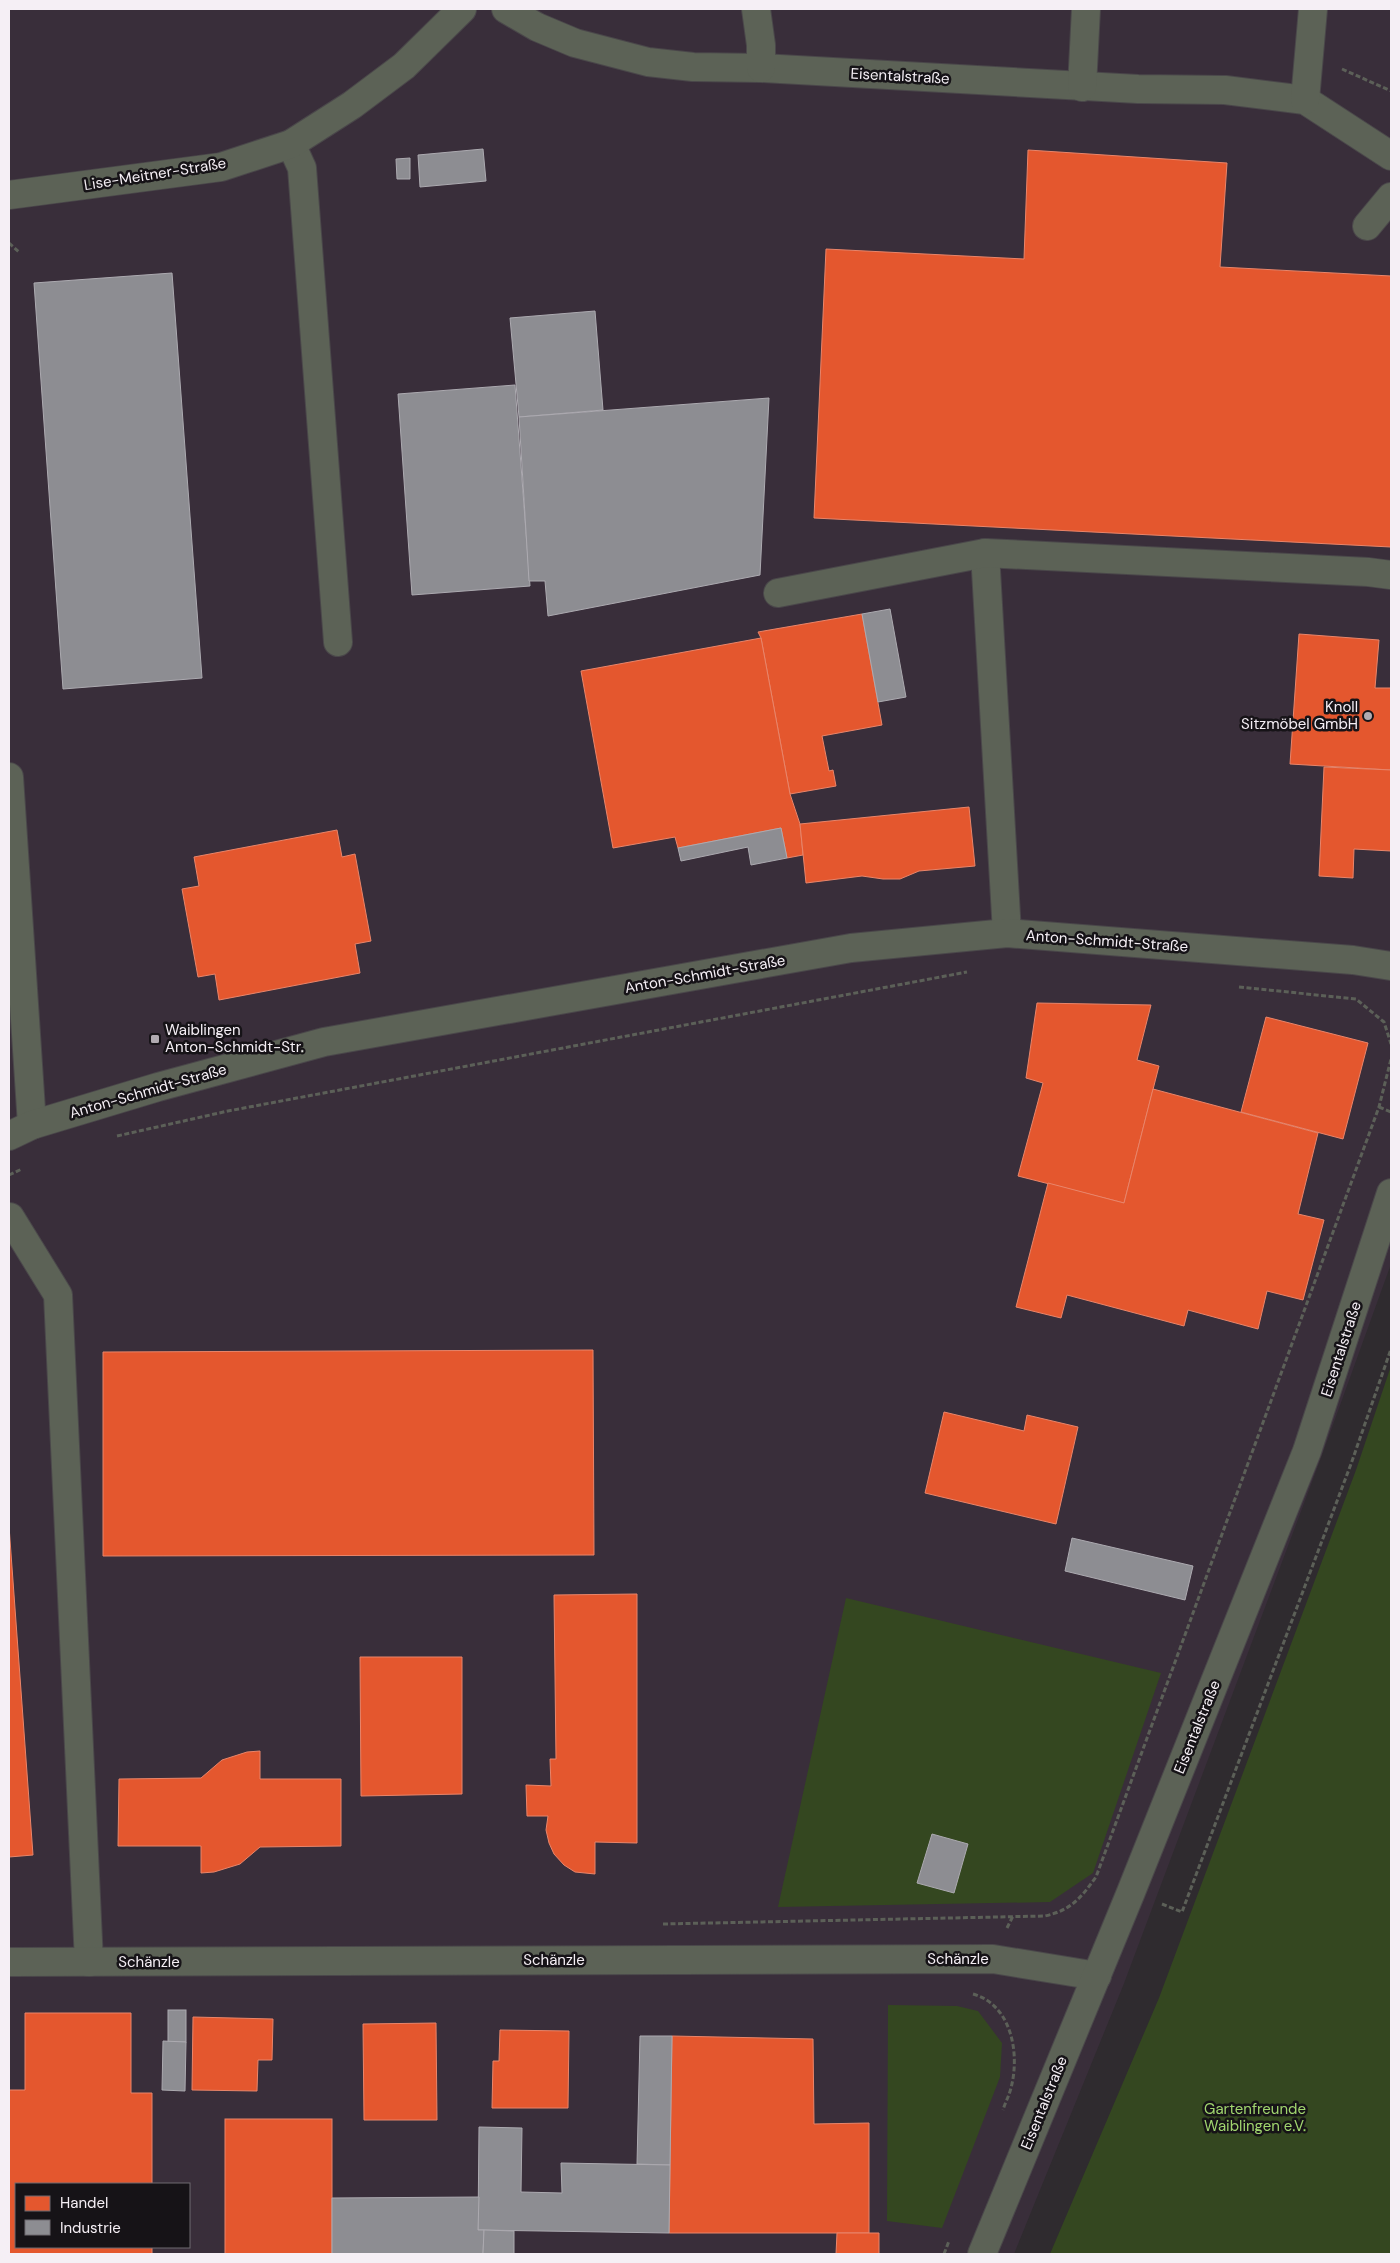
<svg xmlns="http://www.w3.org/2000/svg" width="1400" height="2263" font-family="'DM Sans',sans-serif">
	<style>
		.built { fill: #392e3a; fill-rule: evenodd }
		.green { fill: #344720 }
		.shops { fill: #e4572e; stroke: #e9856a }
		.industry { fill: #8d8d92; stroke: #acaab0 }
		.lines { fill: none; stroke-linecap: round; stroke-linejoin: round }
		.minor-casing { stroke: #4a474a; stroke-width: 30 }
		.path { stroke: #5c6058; stroke-width: 3; stroke-dasharray: 5 2.5; stroke-linecap: butt }
		.minor { stroke: #5c6256; stroke-width: 28 }
		.poi-dot { fill: #b0aab0; stroke: #161317; stroke-width: 2 }
		.labels { text-anchor: middle; stroke-width: 5; stroke-linejoin: round; paint-order: stroke }
		.street-label { font-size: 15px; fill: #f5eff5; stroke: #161317 }
		.poi-label { font-size: 15px; fill: #f5eff5; stroke: #161317; text-anchor: end }
		.park-label { font-size: 15px; fill: #a1d66f; stroke: #161317 }
	</style>
	<rect width="100%" height="100%" fill="#2f2b2f"/>
	<path class="built" d="M9,9H1391V1264L1321,1458L1123,1986L1014,2254H9ZM16,2184H189V2247H16Z"/>
	<g class="green">
		<polygon points="1391,1366 1391,2254 1050,2254 1159,1998 1356,1470"/>
		<polygon points="846,1598 1161,1673 1093,1873 1050,1902 778,1907"/>
		<polygon points="888,2005 957,2006 978,2011 1002,2043 1000,2077 942,2228 887,2221"/>
	</g>
	<g class="shops">
		<polygon points="1028,150 1227,163 1220,267 1391,276 1391,547 814,518 826,249 1024,259"/>
		<polygon points="862,614 882,725 822,736 829,771 833,770 836,786 790,794 761,638 758,632"/>
		<polygon points="1299,634 1379,640 1375,688 1391,688 1391,770 1290,764"/>
		<polygon points="761,638 790,794 800,824 803,855 787,858 781,828 678,848 675,837 613,848 581,671"/>
		<polygon points="1324,767 1391,770 1391,851 1354,849 1353,878 1319,876"/>
		<polygon points="969,807 975,866 919,871 900,879 883,879 862,876 806,883 800,824"/>
		<polygon points="337,830 342,857 355,854 371,941 355,944 360,973 219,1000 215,974 198,977 182,889 199,886 194,857"/>
		<polygon points="1037,1003 1151,1005 1137,1060 1159,1066 1124,1203 1018,1176 1043,1083 1026,1078"/>
		<polygon points="1266,1017 1368,1043 1343,1139 1241,1112"/>
		<polygon points="1153,1089 1318,1133 1298,1214 1324,1220 1303,1300 1267,1291 1258,1329 1188,1310 1184,1326 1067,1295 1061,1318 1016,1307 1048,1183 1124,1203"/>
		<polygon points="593,1350 594,1555 103,1556 103,1352"/>
		<polygon points="944,1412 1024,1431 1027,1415 1078,1427 1056,1524 925,1493"/>
		<polygon points="9,1526 33,1855 9,1857"/>
		<polygon points="637,1594 637,1843 595,1842 595,1874 575,1872 564,1865 554,1854 549,1843 546,1830 548,1816 527,1816 526,1785 551,1786 550,1759 556,1759 554,1595"/>
		<polygon points="360,1657 462,1657 462,1794 361,1796"/>
		<polygon points="260,1751 260,1779 341,1779 341,1846 260,1847 240,1864 214,1872 201,1873 201,1846 118,1846 119,1779 201,1778 222,1760 247,1752"/>
		<polygon points="25,2013 131,2013 131,2093 152,2093 152,2184 16,2184 16,2247 152,2247 152,2254 9,2254 9,2090 25,2090"/>
		<polygon points="193,2017 273,2019 272,2060 258,2060 257,2091 192,2090"/>
		<polygon points="436,2023 437,2120 364,2120 363,2024"/>
		<polygon points="500,2030 569,2031 568,2108 492,2108 493,2061 499,2061"/>
		<polygon points="672,2036 813,2039 814,2124 869,2123 869,2233 669,2233"/>
		<rect x="225" y="2119" width="107" height="135"/>
		<polygon points="837,2233 879,2233 879,2254 836,2254"/>
	</g>
	<g class="industry">
		<polygon points="483,149 486,181 420,187 418,155"/>
		<polygon points="410,158 410,179 397,179 396,159"/>
		<polygon points="172,273 202,678 63,689 34,283"/>
		<polygon points="595,311 603,410 519,417 510,318"/>
		<polygon points="515,385 530,586 412,595 398,394"/>
		<polygon points="769,398 760,575 548,616 545,581 529,581 519,417"/>
		<polygon points="890,609 906,697 878,702 862,614"/>
		<polygon points="781,828 787,858 751,865 748,847 681,861 678,848"/>
		<polygon points="1072,1538 1193,1566 1185,1600 1065,1571"/>
		<polygon points="932,1834 968,1844 954,1893 917,1883"/>
		<rect x="168" y="2010" width="18" height="32"/>
		<polygon points="640,2036 672,2036 670,2165 637,2164"/>
		<polygon points="163,2041 186,2042 185,2091 162,2090"/>
		<polygon points="479,2127 522,2128 521,2192 562,2193 561,2163 670,2165 669,2233 478,2230"/>
		<polygon points="479,2197 478,2230 484,2230 483,2254 332,2254 332,2198"/>
		<polygon points="484,2230 514,2231 514,2254 483,2254"/>
	</g>
	<g class="lines">
		<defs>
			<g id="minor">
				<polyline points="506,9 537,27 575,43 648,62 693,67 761,68 1138,89 1225,90 1305,100 1391,156"/>
				<polyline points="756,9 761,45 761,68"/>
				<polyline points="1082,87 1086,9"/>
				<polyline points="1305,100 1313,9"/>
				<polyline points="291,144 302,168 338,642"/>
				<polyline points="9,195 221,167 291,144 352,105 404,66 462,9"/>
				<polyline points="1367,226 1391,197"/>
				<polyline points="985,553 1007,933"/>
				<polyline points="778,593 985,553 1368,572 1391,575"/>
				<polyline points="9,777 32,1125"/>
				<polyline points="9,1136 32,1125 158,1087 324,1042 851,948 1007,933 1353,960 1391,966"/>
				<polyline points="10,1217 58,1295 89,1962"/>
				<polyline points="9,1962 993,1959 1097,1976"/>
				<polyline points="982,2254 1131,1892 1307,1451 1391,1193"/>
			</g>
		</defs>
		<use href="#minor" class="minor-casing"/>
		<g class="path">
			<polyline points="1342,69 1391,91"/>
			<polyline points="9,243 19,252"/>
			<polyline points="1239,987 1356,999 1384,1022 1391,1044"/>
			<polyline points="1379,1107 1391,1112"/>
			<polyline points="117,1136 228,1111 967,972"/>
			<polyline points="9,1175 22,1169"/>
			<polyline points="1162,1904 1182,1912 1351,1464 1391,1349"/>
			<path d="M663,1924L1045,1916C1071,1910 1080,1899 1096,1877L1379,1107L1391,1059"/>
			<polyline points="1007,1928 1013,1916"/>
			<path d="M973,1994C1012,2005 1020,2054 1011,2088C1009,2096 1005,2103 1003,2110"/>
			<polyline points="944,2254 949,2241"/>
		</g>
		<use href="#minor" class="minor"/>
	</g>
	<g class="poi-dot">
		<circle cx="1368" cy="716" r="5"/>
		<rect x="150" y="1034" width="10" height="10" rx="2.5"/>
	</g>
	<g class="labels">
		<g class="street-label">
			<text transform="translate(900 76) rotate(3)" y="5">Eisentalstraße</text>
			<text transform="translate(155 174) rotate(-9)" y="5">Lise-Meitner-Straße</text>
			<text transform="translate(1107 941) rotate(4)" y="5">Anton-Schmidt-Straße</text>
			<text transform="translate(705 974) rotate(-10)" y="5">Anton-Schmidt-Straße</text>
			<text transform="translate(148 1091) rotate(-16)" y="5">Anton-Schmidt-Straße</text>
			<text transform="translate(1341 1349) rotate(-72)" y="5">Eisentalstraße</text>
			<text transform="translate(1197 1727) rotate(-68)" y="5">Eisentalstraße</text>
			<text x="958" y="1964">Schänzle</text>
			<text x="554" y="1965">Schänzle</text>
			<text x="149" y="1967">Schänzle</text>
			<text transform="translate(1044 2103) rotate(-68)" y="5">Eisentalstraße</text>
		</g>
		<g class="poi-label">
			<text x="1358" y="712">Knoll<tspan x="1358" dy="17">Sitzmöbel GmbH</tspan></text>
			<text x="165" y="1035" text-anchor="start">Waiblingen<tspan x="165" dy="17">Anton-Schmidt-Str.</tspan></text>
		</g>
		<g class="park-label">
			<text x="1255" y="2114">Gartenfreunde<tspan x="1255" dy="17">Waiblingen e.V.</tspan></text>
		</g>
	</g>
	<rect width="1400" height="2263" fill="none" stroke="#f5eff5" stroke-width="20"/>
	<rect x="15" y="2183" width="175" height="65" fill="#161317" stroke="#6f6b70"/>
	<rect x="25" y="2196" width="25" height="15" fill="#e4572e" stroke="#6f6b70"/>
	<text x="60" y="2208" font-size="15" fill="#f5eff5">Handel</text>
	<rect x="25" y="2220" width="25" height="15" fill="#8d8d92" stroke="#6f6b70"/>
	<text x="60" y="2233" font-size="15" fill="#f5eff5">Industrie</text>
</svg>
